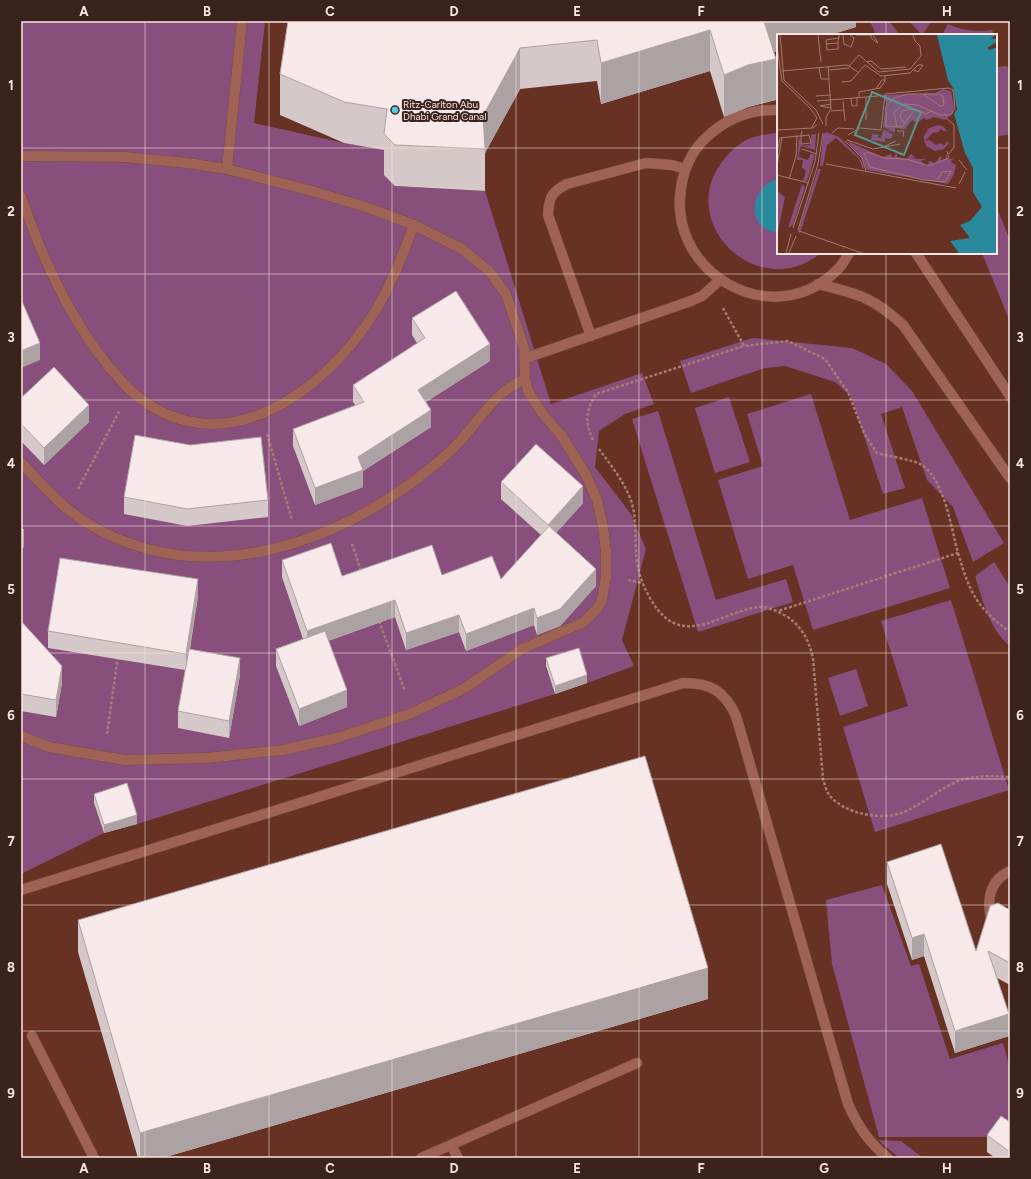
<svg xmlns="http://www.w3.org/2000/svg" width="1031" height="1179" font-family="Figtree,sans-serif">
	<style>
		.green { fill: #884f7d }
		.water { fill: #298a9e }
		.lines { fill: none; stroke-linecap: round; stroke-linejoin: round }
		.minor-casing { stroke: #784c42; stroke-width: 11 }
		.path { stroke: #a57d73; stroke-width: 2.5; stroke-dasharray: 3 2; stroke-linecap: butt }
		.minor { stroke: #9e6355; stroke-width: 10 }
		.wall { fill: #d4c8c8 }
		.shaded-wall { fill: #ada2a3 }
		.building { fill: #f7e8e9; stroke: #ada2a3 }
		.grid { fill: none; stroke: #fce6e1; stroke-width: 1; stroke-opacity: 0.55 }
		.poi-dot { fill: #57c9e2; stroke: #3b221c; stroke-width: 1.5 }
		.labels { text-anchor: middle; stroke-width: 4; stroke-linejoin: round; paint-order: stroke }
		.poi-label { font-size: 10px; fill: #fce6e1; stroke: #3b221c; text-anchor: start }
		.inset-road { fill: none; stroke: #a37970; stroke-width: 1 }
		.view { fill: #569890; fill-opacity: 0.15; stroke: #569890; stroke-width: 2 }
		.inset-edge { fill: none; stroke: #fce6e1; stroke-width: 2 }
		.neatline { fill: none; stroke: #fce6e1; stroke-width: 1.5 }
		.grid-label { font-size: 13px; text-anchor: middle; font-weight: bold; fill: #fce6e1 }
	</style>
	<rect width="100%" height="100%" fill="#673124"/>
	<g class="green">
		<polygon points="21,21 265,21 254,123 344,143 387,150 395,186 485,191 551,404 642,373 654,404 625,414 599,431 595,467 631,514 646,549 622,640 634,666 587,683 579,657 546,667 555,694 137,824 127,792 94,803 104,833 21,874"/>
		<polygon points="870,21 889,21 900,35 876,35"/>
		<polygon points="909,21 932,21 922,35"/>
		<path d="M948,24C964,31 975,32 992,30L994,35H942Z"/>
		<polygon points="1007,66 1010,73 1010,134 996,137 996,67"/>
		<path d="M775,133H778V253H821C757,305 672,220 725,158C733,149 743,140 754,137C761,135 769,134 775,133Z"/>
		<polygon points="996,206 1010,240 1010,322 982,253 996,253"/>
		<polygon points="753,338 852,348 886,364 912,391 1004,543 973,562 953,507 927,480 902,407 881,414 905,488 883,494 851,396 835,382 785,366 765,368 691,393 680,361"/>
		<polygon points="811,394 850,520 922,498 950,588 813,630 793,565 748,579 718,480 763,466 747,414"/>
		<polygon points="729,397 750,462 715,473 695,408"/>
		<polygon points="658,411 716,600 786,579 793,602 698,632 632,419"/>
		<path d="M994,562L1010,587V646C989,629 983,601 975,576Z"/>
		<polygon points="951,600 1009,790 875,832 843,727 908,706 881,621"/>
		<polygon points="856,669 868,706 840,716 828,678"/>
		<polygon points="882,885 911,966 919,964 950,1059 1003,1043 1010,1069 1010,1137 879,1137 832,964 826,900"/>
		<polygon points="878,1140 901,1141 923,1158 899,1158"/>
	</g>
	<path class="water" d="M774,180H778V233C748,230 747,193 774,180Z"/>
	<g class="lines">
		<defs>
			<g id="minor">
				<path d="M778,110C752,109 728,118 709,135C696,146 687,162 683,178C659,271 774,337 839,268C843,264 846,258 849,253"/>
				<polyline points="21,156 125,157 187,163 227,169 312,191 366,207 414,225 462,249 489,271 506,294 524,348 525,379 528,391 542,413 561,435 586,475 597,500 603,527 606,551 606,576 602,600 597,609 584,622 522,649 465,688 412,713 337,738 283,750 206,758 125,760 49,747 21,736"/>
				<polyline points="227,169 242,21"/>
				<path d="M21,196C41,255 67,314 106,363C116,375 126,388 138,397C227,466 328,389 376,310C392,283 403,254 414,225"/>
				<polyline points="916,253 1010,396"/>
				<path d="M818,284C857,294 872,296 903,325L1010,478"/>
				<path d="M591,336L548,215C549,198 551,192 567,184L646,163L672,165L685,169"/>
				<polyline points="526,358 691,301 702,296 720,280"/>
				<path d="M21,462C42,485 63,509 90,525C204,591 336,545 432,467C442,459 452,450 460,441C481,418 496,391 525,379"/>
				<path d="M21,890L683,683C710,683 724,690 736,716L848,1104C858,1126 869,1143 888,1158"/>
				<path d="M992,922C986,901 989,881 1010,871"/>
				<polyline points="32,1036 94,1158"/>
				<polyline points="451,1145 458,1158"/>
				<polyline points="421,1158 637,1063"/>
			</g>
		</defs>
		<use href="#minor" class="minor-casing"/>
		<g class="path">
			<path d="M723,308L744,346L788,341L825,359L848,392L864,433L877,453C887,456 915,460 922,465C945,481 951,528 958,553L778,611"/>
			<polyline points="267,434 292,520"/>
			<path d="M593,440C584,421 586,411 596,394L744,346"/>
			<path d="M599,449C610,464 623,480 630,498C638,518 634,541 637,561C639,575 643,586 650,598C655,607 661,615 670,621C698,638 732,608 761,607C769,607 779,612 786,616C802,626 809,641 813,658L823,779C825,784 826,792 830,796C845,814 882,821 904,812C923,804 939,789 958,781C974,775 993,776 1010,777"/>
			<polyline points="78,489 120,410"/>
			<polyline points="352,544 361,571"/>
			<path d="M958,553C970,593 976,607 1010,632"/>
			<polyline points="628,580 642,583"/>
			<polyline points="379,621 405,691"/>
			<polyline points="107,734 118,656"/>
		</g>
		<use href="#minor" class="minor"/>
	</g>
	<g class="wall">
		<polygon points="288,21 856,21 856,27 774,52 776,100 748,107 724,117 710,71 601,104 597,81 520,89 485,153 485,191 395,186 384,175 384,150 344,143 280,115 280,74"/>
		<polygon points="412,318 490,361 426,402 431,427 363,471 363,487 315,505 293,446 293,429 356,406 353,402 353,385 417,343 412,335"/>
		<polygon points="21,398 89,422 44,465 21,441"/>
		<polygon points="190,445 268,500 268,517 187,526 124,514 124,497"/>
		<polygon points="501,482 583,503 556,533 596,586 560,626 537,635 534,625 466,651 459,632 406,650 395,617 328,641 347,707 299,726 276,666 276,649 303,639 282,577 282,560 342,576 442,575 501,579 541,535 501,499"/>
		<polygon points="198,596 190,649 240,675 229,738 178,728 178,711 185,670 48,648 48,631"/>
		<polygon points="21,621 62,683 56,717 21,711"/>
		<polygon points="546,658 587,683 555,694 546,666"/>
		<polygon points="94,794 137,824 104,833 94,803"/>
		<polygon points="887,862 976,951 1010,910 1010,985 997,978 1009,1036 955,1053 924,956 912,960 887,884"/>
		<polygon points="78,920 708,999 162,1158 138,1158 78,952"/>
		<polygon points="1010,1122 1010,1158 995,1158 987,1152 987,1135"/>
	</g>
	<g class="shaded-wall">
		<polygon points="762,21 856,21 856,27 830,35 778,35 778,50 762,55"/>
		<polygon points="710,30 710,71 601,104 601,63"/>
		<polygon points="520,48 520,89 485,153 483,116"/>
		<polygon points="776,59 776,100 748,107 724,117 724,75 748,65"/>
		<polygon points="40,343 40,360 21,368 21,351"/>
		<polygon points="490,344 490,361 418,407 418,390"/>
		<polygon points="89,405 89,422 44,465 44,448"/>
		<polygon points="431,410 431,427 363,471 363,487 315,505 315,488 358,457"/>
		<polygon points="583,486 583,503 548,542 548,525"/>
		<polygon points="24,530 24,547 21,550 21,533"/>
		<polygon points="596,569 596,586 560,626 537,635 537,618"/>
		<polygon points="198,579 198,596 186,670 186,654"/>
		<polygon points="395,600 395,617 307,648 307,631"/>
		<polygon points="534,608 534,625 466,651 466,634"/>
		<polygon points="459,615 459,632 406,650 406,633"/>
		<polygon points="240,658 240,675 229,738 229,721"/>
		<polygon points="62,666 62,683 56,717 56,700"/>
		<polygon points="587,675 587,683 555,694 555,686"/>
		<polygon points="347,690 347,707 299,726 299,709"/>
		<polygon points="137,815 137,824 104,833 104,825"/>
		<polygon points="924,934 924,956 912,960 912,938"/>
		<polygon points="708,968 708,999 162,1158 140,1158 140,1133"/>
		<polygon points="1009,1014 1009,1036 955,1053 955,1031"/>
	</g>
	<g class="building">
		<polygon points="288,21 764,21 776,59 748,65 724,75 710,30 601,63 597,40 520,48 483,116 485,149 395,145 384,134 387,109 344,102 280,74"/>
		<polygon points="456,291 490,344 418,390 431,410 358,457 363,470 315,488 293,429 364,402 353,385 425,338 412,318"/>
		<polygon points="21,299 40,343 21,351"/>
		<polygon points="54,367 89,405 44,448 21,424 21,398"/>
		<polygon points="135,435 190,445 261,437 268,500 187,509 124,497"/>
		<polygon points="536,444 583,486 548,525 501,482"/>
		<polygon points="549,526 596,569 560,609 537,618 534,608 466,634 459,615 406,633 395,600 307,631 282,560 331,543 342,576 432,545 442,575 492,556 501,579"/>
		<polygon points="21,527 24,530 21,533"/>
		<polygon points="60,558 198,579 186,654 48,631"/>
		<polygon points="21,621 62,666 56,700 21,694"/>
		<polygon points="325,631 347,690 299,709 276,649"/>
		<polygon points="579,648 587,675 555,686 546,658"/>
		<polygon points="189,649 240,658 229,721 178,711"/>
		<polygon points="645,756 708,968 140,1133 78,920"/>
		<polygon points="127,783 137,815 104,825 94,794"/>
		<polygon points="941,844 976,951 990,906 998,903 1010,910 1010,963 988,951 1009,1014 955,1031 924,934 912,938 887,862"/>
		<polygon points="1001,1116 1010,1122 1010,1152 987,1135"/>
	</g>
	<path class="grid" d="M145,21V1158M269,21V1158M392,21V1158M516,21V1158M639,21V1158M762,21V1158M886,21V35M21,148H778M996,148H1010M886,253V1158M21,274H1010M21,400H1010M21,526H1010M21,653H1010M21,779H1010M21,905H1010M21,1031H1010"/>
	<circle class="poi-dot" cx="395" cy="110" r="4"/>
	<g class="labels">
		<g class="poi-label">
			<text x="403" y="108">Ritz-Carlton Abu<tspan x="403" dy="12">Dhabi Grand Canal</tspan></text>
		</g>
	</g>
	<g transform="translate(777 34)">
		<rect width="220" height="220" fill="#673124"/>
		<path d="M166,55L174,57L177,73L176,78L168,86L157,83L150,86L147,84L140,89L135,86L128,95L118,94V98L107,97L116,100L114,105L108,104V108L94,106L95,100L102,101L100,103L104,104L106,96L116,97L106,93L109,69L107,61L158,59ZM161,91L167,93L170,98L163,95L162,98L156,99L148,107L152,106L159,111L164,109L167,112L170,107L172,109L167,115L158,117L149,112L147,106V102L152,94ZM49,98L62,103L83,125L85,128L87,134L86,135L82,125L59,104L50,111L46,132H43L46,101ZM39,100L38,116L24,112L21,123L31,126L34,119L38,121L30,147H26L29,137L25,133L26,126H20L22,104L26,112L33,111L34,101ZM70,107L106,123L114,120L116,124L120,119V123L130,125L134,120L139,124L132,123L140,125L141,128L140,125H149L144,127L150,132L152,127L158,129L163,122L165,124L163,126L168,125L170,119V125H176L174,128L179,131L177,140L171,150L90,136L85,124ZM41,135H44L23,199L21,198ZM25,150L28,153L16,191L11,194ZM0,157L8,163L0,202Z" fill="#884f7d"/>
		<path d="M160,1H218L214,5H220V8L210,14L213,16L220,13V219H182L173,207L193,204L183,191L193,187L205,173L196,158V134L188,119L177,80L180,75L176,54L171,46Z" fill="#298a9e"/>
		<path class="inset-road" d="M3,1L7,46L39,76L46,90M41,1L44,28M66,1L67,10L74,13L77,4L73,1M79,1H95M93,1L95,5L101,9L96,1M62,4L49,6L50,16L61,15V7L62,4V1M49,10L61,9M0,12L5,47L34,75M90,28L94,27L104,35L129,33M72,32L82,21L102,38L133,35L144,22L143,12L138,7L136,1M42,33L44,45H52M52,36L72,34M5,37L70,31L81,38M65,48L74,47L88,31L104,42L133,39L141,31H146L141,38L137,36M99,55L105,46H108M39,62L54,61M82,63V58L103,54L108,47V41M89,63V86M74,64L75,72H80V63M40,67L101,62M66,67L68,87M54,70L43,72L54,74M33,74L40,84L35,93M138,75L125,93L109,92V73L117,64L131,60H162L166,62L167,71L163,72L147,61M54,77L67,76M169,84L177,91V113L172,120M128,91L123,82L125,77L137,75L149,80L154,77M49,92V83L54,75L51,32M0,96L35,94L40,91M120,97H127L126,103M55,99L61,94L77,95M71,101L83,94L104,96L108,60L172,54L176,56L178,74L174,81H163L141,71L127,70L117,78L120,93M70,106L96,115L123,110M68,107L85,124L89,137M108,112L119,107M25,115L40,120M0,119L3,104L20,102H24L32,101L34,109L25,110L24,108V101L25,97M182,126L190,136M49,130L179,154M0,132L5,103M0,141L32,149M12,145L19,122L20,102M160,146L165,138L174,137L168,148L147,146L93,133L87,120L91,118L107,124L129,125L152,132L172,124L170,117M182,150L188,138M16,194L38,128L42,99M21,196L41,130L46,99M22,197L85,219M9,219L14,200M12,219L19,202"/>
		<path class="view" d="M95,58L144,78L127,121L78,101Z"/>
		<rect width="220" height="220" class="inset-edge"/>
	</g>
	<rect width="1031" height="1179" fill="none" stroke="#3b221c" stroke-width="44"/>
	<rect x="22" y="22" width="987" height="1135" class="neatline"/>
	<g class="grid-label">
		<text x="84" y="16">A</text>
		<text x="207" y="16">B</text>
		<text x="330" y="16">C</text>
		<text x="454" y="16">D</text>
		<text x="577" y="16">E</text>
		<text x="701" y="16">F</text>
		<text x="824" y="16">G</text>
		<text x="947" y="16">H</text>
		<text x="11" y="90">1</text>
		<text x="1020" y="90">1</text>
		<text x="11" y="216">2</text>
		<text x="1020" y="216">2</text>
		<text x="11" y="342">3</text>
		<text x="1020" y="342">3</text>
		<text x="11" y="468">4</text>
		<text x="1020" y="468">4</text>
		<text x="11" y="594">5</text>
		<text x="1020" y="594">5</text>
		<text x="11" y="720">6</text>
		<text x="1020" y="720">6</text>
		<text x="11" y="846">7</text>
		<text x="1020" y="846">7</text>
		<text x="11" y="972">8</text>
		<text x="1020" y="972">8</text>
		<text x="11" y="1098">9</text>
		<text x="1020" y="1098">9</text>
		<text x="84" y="1173">A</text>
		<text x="207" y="1173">B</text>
		<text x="330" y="1173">C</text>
		<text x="454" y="1173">D</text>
		<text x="577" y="1173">E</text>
		<text x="701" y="1173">F</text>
		<text x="824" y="1173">G</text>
		<text x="947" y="1173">H</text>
	</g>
</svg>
